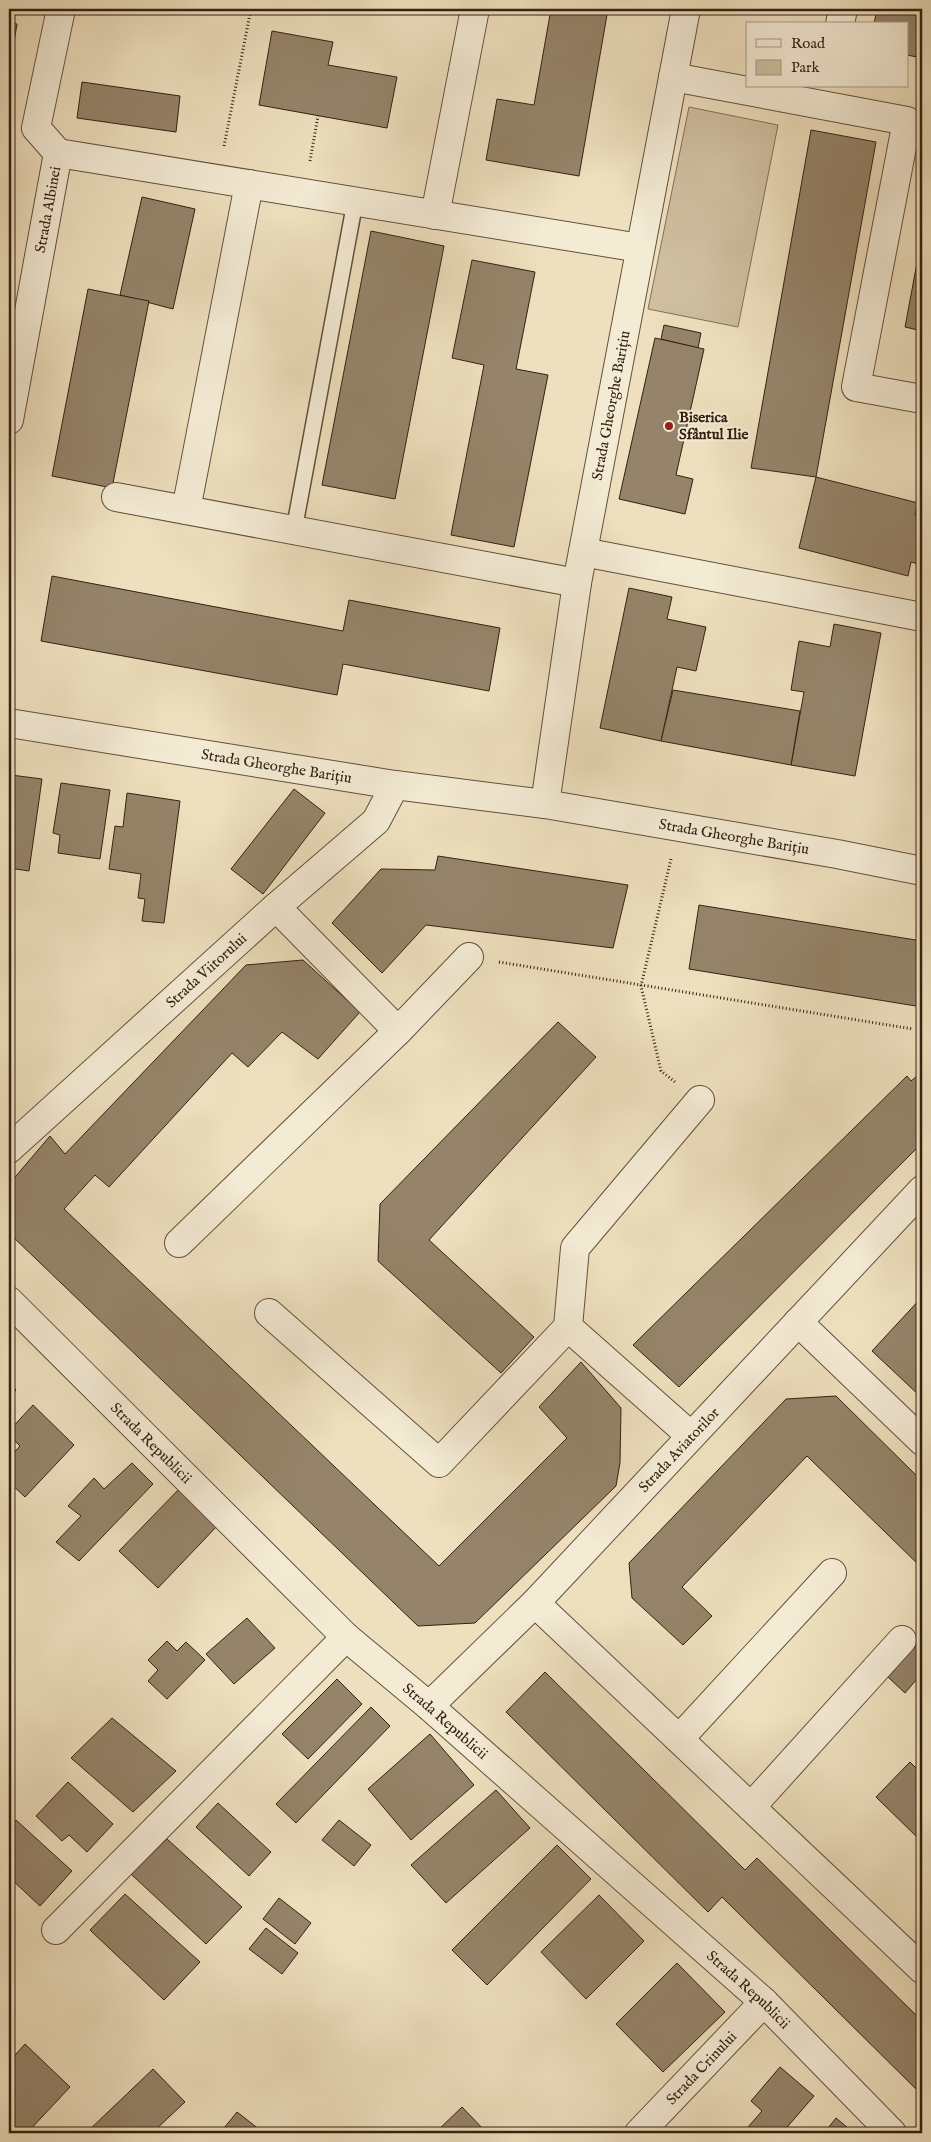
<svg xmlns="http://www.w3.org/2000/svg" width="931" height="2142" font-family="'IM FELL English',serif">
	<style>
		.green { fill: #cfbfa0; stroke: #827058 }
		.building { fill: #95846a; stroke: #352010 }
		.lines { fill: none; stroke-linecap: round; stroke-linejoin: round }
		.service-casing { stroke: #63503c; stroke-width: 18 }
		.minor-casing { stroke: #63503c; stroke-width: 30 }
		.tertiary-casing { stroke: #63503c; stroke-width: 30 }
		.path { stroke: #352010; stroke-width: 3; stroke-dasharray: 1 2.5; stroke-linecap: butt }
		.service { stroke: #f4ebd5; stroke-width: 15 }
		.minor { stroke: #f4ebd5; stroke-width: 28 }
		.tertiary { stroke: #f4ebd5; stroke-width: 28 }
		.poi-dot { fill: #8f2418; stroke: #f4ebd5; stroke-width: 2 }
		.labels { text-anchor: middle; stroke-width: 4; stroke-linejoin: round; paint-order: stroke }
		.street-label { font-size: 15px; fill: #352010; stroke: #f4ebd5 }
		.poi-label { font-size: 15px; font-weight: bold; fill: #352010; stroke: #f4ebd5; text-anchor: start }
	</style>
	<rect width="100%" height="100%" fill="#eee0be"/>
	<filter id="stains"><feTurbulence type="fractalNoise" baseFrequency=".004" numOctaves="4"/><feColorMatrix values="0 0 0 0 .2 0 0 0 0 .09 0 0 0 0 .02 0 0 0 .5 -.17"/></filter>
	<radialGradient id="worn" r=".72"><stop offset=".6" stop-color="#630" stop-opacity="0"/><stop offset="1" stop-color="#630" stop-opacity=".3"/></radialGradient>
	<polygon class="green" points="689,107 778,125 738,327 648,309"/>
	<g class="building">
		<polygon points="551,9 608,9 579,176 486,160 497,99 534,105"/>
		<polygon points="877,9 922,9 922,58 907,55 907,24 874,24"/>
		<polygon points="9,23 17,24 9,73"/>
		<polygon points="272,31 333,42 328,65 397,77 387,128 259,105"/>
		<polygon points="82,82 180,96 176,132 77,118"/>
		<polygon points="811,130 876,142 816,477 751,468"/>
		<polygon points="142,197 195,209 173,309 120,295"/>
		<polygon points="371,231 444,246 395,499 322,485"/>
		<polygon points="922,236 922,331 905,327"/>
		<polygon points="472,260 535,272 516,369 548,375 514,547 451,535 484,365 452,358"/>
		<polygon points="88,289 149,301 112,488 52,476"/>
		<polygon points="664,325 701,333 698,348 661,339"/>
		<polygon points="655,338 704,349 676,475 693,479 685,514 619,499"/>
		<polygon points="816,477 918,503 915,515 922,516 922,565 911,562 908,576 799,548"/>
		<polygon points="52,576 343,631 349,600 500,628 489,691 343,664 337,695 41,641"/>
		<polygon points="629,588 672,597 667,619 706,627 696,671 677,667 661,741 600,728"/>
		<polygon points="834,624 881,633 855,776 791,765 804,692 791,690 799,641 830,647"/>
		<polygon points="673,690 800,711 791,765 661,741"/>
		<polygon points="11,775 42,779 29,871 9,868 9,789"/>
		<polygon points="61,783 110,790 100,859 58,853 60,835 53,833"/>
		<polygon points="294,789 325,813 263,894 231,869"/>
		<polygon points="127,793 180,801 164,923 142,921 145,899 138,898 141,874 109,869 115,826 123,827"/>
		<polygon points="438,856 628,885 613,948 426,925 382,973 332,923 381,869 435,870"/>
		<polygon points="699,905 922,941 922,1007 689,969"/>
		<polygon points="303,960 360,1012 318,1059 282,1032 248,1067 232,1053 109,1187 95,1175 64,1209 439,1566 567,1438 539,1407 581,1362 621,1408 620,1463 616,1486 475,1623 418,1626 10,1234 10,1183 50,1136 65,1154 246,965"/>
		<polygon points="558,1022 596,1057 429,1240 534,1337 501,1373 378,1261 380,1204"/>
		<polygon points="922,1072 922,1143 679,1387 633,1345 907,1076 911,1081"/>
		<polygon points="922,1297 922,1398 872,1351"/>
		<polygon points="9,1384 16,1390 9,1398"/>
		<polygon points="836,1396 922,1481 922,1568 807,1456 682,1587 712,1616 683,1645 632,1598 629,1563 786,1399"/>
		<polygon points="33,1405 74,1445 25,1497 9,1482 9,1458 20,1446 9,1435 9,1431"/>
		<polygon points="132,1463 153,1484 79,1561 56,1542 81,1516 68,1506 94,1478 104,1489"/>
		<polygon points="181,1487 219,1524 158,1588 119,1551"/>
		<polygon points="247,1618 275,1648 234,1684 206,1654"/>
		<polygon points="922,1639 922,1673 905,1693 888,1677"/>
		<polygon points="167,1641 177,1651 186,1642 205,1660 167,1699 148,1681 158,1670 148,1660"/>
		<polygon points="545,1672 745,1870 757,1858 922,2021 922,2095 722,1897 708,1912 506,1712"/>
		<polygon points="337,1679 362,1704 308,1759 282,1734"/>
		<polygon points="371,1707 390,1726 296,1823 276,1804"/>
		<polygon points="112,1718 176,1771 133,1812 71,1758"/>
		<polygon points="430,1734 474,1785 411,1840 368,1789"/>
		<polygon points="910,1762 922,1774 922,1842 876,1797"/>
		<polygon points="68,1782 113,1824 87,1852 69,1835 62,1841 36,1816"/>
		<polygon points="496,1790 530,1828 446,1903 411,1865"/>
		<polygon points="218,1803 271,1852 249,1876 196,1827"/>
		<polygon points="16,1820 72,1871 40,1906 10,1878 14,1874 9,1868 9,1828"/>
		<polygon points="339,1820 371,1845 354,1866 322,1840"/>
		<polygon points="167,1839 242,1907 206,1944 131,1874"/>
		<polygon points="557,1845 591,1879 487,1985 452,1950"/>
		<polygon points="125,1894 200,1962 164,2000 90,1930"/>
		<polygon points="599,1895 644,1941 586,1999 541,1952"/>
		<polygon points="279,1898 311,1923 295,1944 263,1919"/>
		<polygon points="266,1928 298,1953 282,1974 249,1949"/>
		<polygon points="677,1963 725,2012 663,2072 616,2024"/>
		<polygon points="25,2044 70,2087 27,2133 9,2133 9,2062"/>
		<polygon points="780,2067 814,2096 782,2133 756,2133 748,2127 762,2111 751,2101"/>
		<polygon points="153,2069 185,2102 152,2133 86,2133"/>
		<polygon points="462,2107 487,2133 435,2133"/>
		<polygon points="237,2112 264,2133 220,2133"/>
		<polygon points="836,2118 854,2133 824,2133"/>
	</g>
	<g class="lines">
		<defs>
			<polyline id="service" points="294,530 355,202"/>
			<g id="minor">
				<polyline points="840,24 843,9"/>
				<polyline points="673,77 907,121 856,387 922,399"/>
				<polyline points="58,153 640,248"/>
				<polyline points="435,215 475,9"/>
				<path id="s1" d="M9,420L58,153L36,128L61,9"/>
				<polyline points="116,497 577,583"/>
				<polyline points="186,510 249,184"/>
				<polyline points="583,552 922,617"/>
				<path id="s2" d="M545,804L577,583L686,9"/>
				<polyline points="276,907 398,1031"/>
				<path id="s3" d="M9,1149L276,907L376,821L395,785"/>
				<polyline points="179,1243 398,1031 469,957"/>
				<polyline points="269,1313 439,1463 568,1327 575,1248 700,1100"/>
				<polyline points="798,1322 922,1441"/>
				<polyline points="568,1327 691,1436"/>
				<polyline points="535,1603 922,1969"/>
				<path id="s4" d="M429,1706L535,1603L922,1190"/>
				<polyline points="679,1739 832,1573"/>
				<polyline points="751,1807 902,1640"/>
				<polyline points="56,1930 346,1637"/>
				<path id="s5" d="M639,2133L764,2002"/>
			</g>
			<g id="tertiary">
				<path id="s6" d="M9,723L395,785L545,804L837,854L922,871"/>
				<path id="s7" d="M9,1301L346,1637L429,1706L764,2002L892,2133"/>
			</g>
		</defs>
		<use href="#service" class="service-casing"/>
		<use href="#minor" class="minor-casing"/>
		<use href="#tertiary" class="tertiary-casing"/>
		<g class="path">
			<polyline points="224,146 251,9"/>
			<polyline points="310,161 318,116"/>
			<polyline points="671,859 641,986 661,1071 675,1082"/>
			<polyline points="499,962 913,1029"/>
		</g>
		<use href="#service" class="service"/>
		<use href="#minor" class="minor"/>
		<use href="#tertiary" class="tertiary"/>
	</g>
	<circle class="poi-dot" cx="669" cy="426" r="5"/>
	<g class="labels">
		<g class="street-label">
			<text dy="5" stroke="none"><textPath href="#s1" startOffset="214">Strada Albinei</textPath></text>
			<text dy="5" stroke="none"><textPath href="#s2" startOffset="404">Strada Gheorghe Barițiu</textPath></text>
			<text dy="5" stroke="none"><textPath href="#s6" startOffset="271">Strada Gheorghe Barițiu</textPath></text>
			<text dy="5" stroke="none"><textPath href="#s6" startOffset="734">Strada Gheorghe Barițiu</textPath></text>
			<text dy="5" stroke="none"><textPath href="#s3" startOffset="266">Strada Viitorului</textPath></text>
			<text dy="5" stroke="none"><textPath href="#s7" startOffset="201">Strada Republicii</textPath></text>
			<text dy="5" stroke="none"><textPath href="#s4" startOffset="358">Strada Aviatorilor</textPath></text>
			<text dy="5" stroke="none"><textPath href="#s7" startOffset="606">Strada Republicii</textPath></text>
			<text dy="5" stroke="none"><textPath href="#s7" startOffset="1011">Strada Republicii</textPath></text>
			<text dy="5" stroke="none"><textPath href="#s5" startOffset="90">Strada Crinului</textPath></text>
		</g>
		<g class="poi-label">
			<text x="679" y="422">Biserica<tspan x="679" dy="17">Sfântul Ilie</tspan></text>
		</g>
	</g>
	<rect width="931" height="2142" fill="none" stroke="#eee0be" stroke-width="30"/>
	<rect x="10" y="10" width="911" height="2122" fill="none" stroke="#352010" stroke-width="2.5"/>
	<rect x="15" y="15" width="901" height="2112" fill="none" stroke="#352010"/>
	<rect x="746" y="22" width="162" height="65" fill="#f4ebd5" stroke="#a89a86"/>
	<rect x="756" y="39" width="25" height="8" fill="#f4ebd5" stroke="#a89a86"/>
	<text x="791" y="48" font-size="15" fill="#352010">Road</text>
	<rect x="756" y="60" width="25" height="15" fill="#cfbfa0" stroke="#a89a86"/>
	<text x="791" y="72" font-size="15" fill="#352010">Park</text>
	<rect width="100%" height="100%" filter="url(#stains)"/>
	<rect width="100%" height="100%" fill="url(#worn)"/>
</svg>
